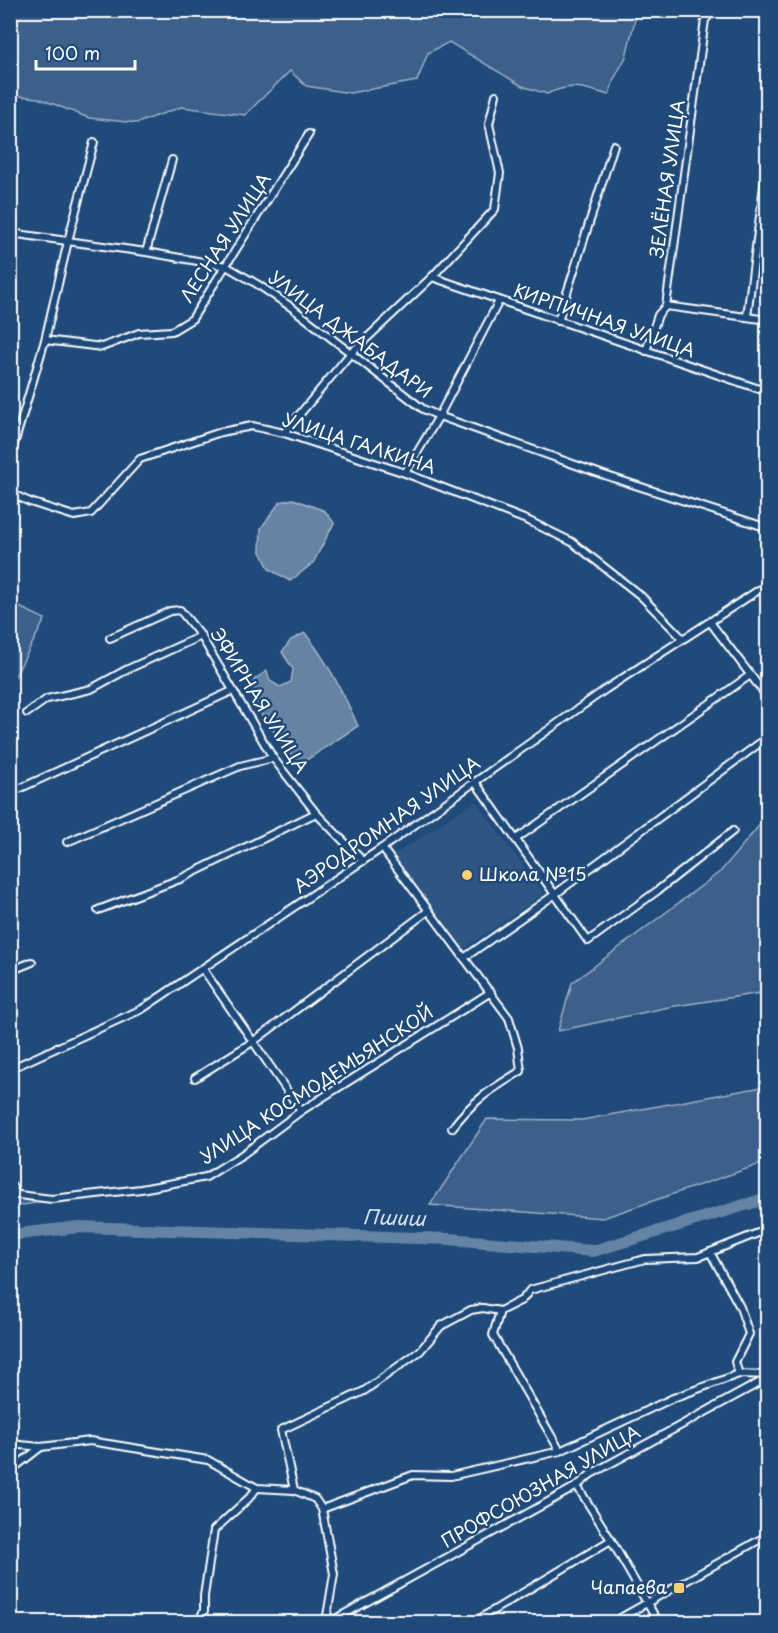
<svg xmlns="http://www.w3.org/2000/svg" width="778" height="1633" font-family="'Playpen Sans',sans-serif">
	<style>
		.built { fill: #2e5683 }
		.green { fill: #3c618b; stroke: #9eb0c5; stroke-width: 1.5 }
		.water { fill: #6583a4; stroke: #a3b5c8; stroke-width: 1.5 }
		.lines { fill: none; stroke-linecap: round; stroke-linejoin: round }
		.river { stroke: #6583a4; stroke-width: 12 }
		.street-casing { stroke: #fff; stroke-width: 10 }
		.street { stroke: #1f4a7a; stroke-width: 6 }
		.poi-dot { fill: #ffd166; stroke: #1f4a7a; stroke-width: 2 }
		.labels { text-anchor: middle; stroke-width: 5; stroke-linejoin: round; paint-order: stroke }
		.street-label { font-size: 18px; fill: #fff; stroke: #1f4a7a }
		.poi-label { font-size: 18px; fill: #fff; stroke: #1f4a7a; text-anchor: start }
		.water-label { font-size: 20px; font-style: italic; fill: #d8e0e8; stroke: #1f4a7a }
	</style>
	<rect width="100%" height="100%" fill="#1f4a7a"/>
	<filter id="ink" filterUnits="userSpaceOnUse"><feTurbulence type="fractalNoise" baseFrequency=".0167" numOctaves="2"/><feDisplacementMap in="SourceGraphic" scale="12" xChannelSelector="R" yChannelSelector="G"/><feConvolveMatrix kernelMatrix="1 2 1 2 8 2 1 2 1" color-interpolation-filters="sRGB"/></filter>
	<g filter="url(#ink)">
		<polygon class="built" points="475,801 543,892 542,896 536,900 460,951 391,857"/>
		<g class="green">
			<path d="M10,11L11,10L637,11L626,57L614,79L609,95C585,88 570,82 547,94L522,86L449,42L428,53L417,81L350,93L306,86L290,71L245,115L181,107L137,123L89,118L38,98L11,95Z"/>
			<polygon points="11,603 45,619 11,684"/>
			<polygon points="767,816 767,992 669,1007 558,1031 572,983 721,871"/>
			<polygon points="767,1084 767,1162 603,1218 430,1205 487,1119 582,1120 762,1087"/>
			<polygon points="18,1196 36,1203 11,1207 10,1197"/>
		</g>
		<g class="water">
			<polygon points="293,499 325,511 334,523 313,563 290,581 269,569 260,549 261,528 280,502"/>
			<path d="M305,633C327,660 344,694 358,726L299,765L254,705L251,687L255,679L267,671L270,681L280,687L291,682L293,669L282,652L291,640Z"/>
		</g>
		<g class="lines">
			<polyline class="river" points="10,1235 79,1227 449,1239 593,1251 768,1198"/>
			<defs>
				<g id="street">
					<polyline points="10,233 146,252 226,266 257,284 291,307 423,409 439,416 601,474 768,528"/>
					<polyline points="146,252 172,160"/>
					<polyline points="432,277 768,392"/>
					<polyline points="666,306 768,320"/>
					<polyline points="747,316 768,155"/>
					<polyline points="558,321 614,145"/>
					<polyline points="45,340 102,347 139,333 172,331 192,319 309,134"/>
					<polyline points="646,351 658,315 666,306 705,20 714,10"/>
					<polyline points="284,433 350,354 432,277 495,209 500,173 489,124 496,95"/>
					<polyline points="10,458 45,340 68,241 94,142"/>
					<polyline points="405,473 439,416 499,301"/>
					<polyline points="10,493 30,502 74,516 91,513 140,459 221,432 252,426 284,433 405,473 529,521 572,542 641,596 683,639"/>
					<polyline points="710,622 768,698"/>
					<polyline points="110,638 170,611 180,610 201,636 273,758 316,813 363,861"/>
					<polyline points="27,713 47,699 91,689 128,669 201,636"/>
					<polyline points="475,782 588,941 657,891 733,831"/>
					<polyline points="10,793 232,691"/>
					<polyline points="516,839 749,676"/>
					<polyline points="67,842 240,766 273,758"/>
					<path d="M382,848L509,1018L518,1048L521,1071C492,1089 473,1100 452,1128"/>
					<polyline points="98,910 180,879 316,813"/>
					<polyline points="464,958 554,895 768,737"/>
					<polyline points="203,969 301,1111"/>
					<polyline points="10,971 32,962"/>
					<polyline points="10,1069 142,1009 382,848 606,689 768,584"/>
					<polyline points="195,1078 254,1041 428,911"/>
					<polyline points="10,1183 16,1193"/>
					<polyline points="10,1194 52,1199 141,1189 206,1177 243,1154 301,1111 491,992"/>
					<polyline points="710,1252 740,1307 749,1334 735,1362 739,1374"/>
					<polyline points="500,1311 522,1300 530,1290 645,1259 698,1257 768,1229"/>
					<polyline points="10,1444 41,1447 90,1441 208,1460 257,1488 294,1490 315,1499 322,1509 334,1574 326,1622"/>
					<polyline points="10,1471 41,1447"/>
					<polyline points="577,1486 611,1540 658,1622"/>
					<polyline points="294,1490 281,1430 364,1391 420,1351 441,1326 471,1310 483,1308 500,1311 493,1335 560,1451"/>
					<polyline points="322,1509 413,1475 451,1476 560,1451 673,1398 739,1374 768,1375"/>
					<polyline points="194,1622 199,1620 204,1611 204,1596 214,1530 249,1498 257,1488"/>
					<polyline points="330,1622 577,1486 591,1474 768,1378"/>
					<polyline points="474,1622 611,1540"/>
					<polyline points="613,1622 768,1535"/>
				</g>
			</defs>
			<use href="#street" class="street-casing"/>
			<use href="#street" class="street"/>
		</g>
	</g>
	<g class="poi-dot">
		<circle cx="467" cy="875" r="6"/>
		<rect x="673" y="1582" width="12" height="12" rx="3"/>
	</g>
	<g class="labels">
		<g class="street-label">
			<text transform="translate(668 179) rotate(-82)" y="6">ЗЕЛЁНАЯ УЛИЦА</text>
			<text transform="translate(226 238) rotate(-57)" y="6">ЛЕСНАЯ УЛИЦА</text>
			<text transform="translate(604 321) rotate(19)" y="6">КИРПИЧНАЯ УЛИЦА</text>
			<text transform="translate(350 335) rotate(37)" y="6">УЛИЦА ДЖАБАДАРИ</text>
			<text transform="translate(359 444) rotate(18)" y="6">УЛИЦА ГАЛКИНА</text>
			<text transform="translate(259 701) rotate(58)" y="6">ЭФИРНАЯ УЛИЦА</text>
			<text transform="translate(387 825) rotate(-35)" y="6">АЭРОДРОМНАЯ УЛИЦА</text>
			<text transform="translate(317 1085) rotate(-33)" y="6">УЛИЦА КОСМОДЕМЬЯНСКОЙ</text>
			<text transform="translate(541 1487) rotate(-30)" y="6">ПРОФСОЮЗНАЯ УЛИЦА</text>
		</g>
		<g class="poi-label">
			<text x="479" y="881">Школа №15</text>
			<text x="667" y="1594" text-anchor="end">Чапаева</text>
		</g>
		<g class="water-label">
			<text transform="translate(394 1218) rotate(2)" y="7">Пшиш</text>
		</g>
	</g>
	<rect width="778" height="1633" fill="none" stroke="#1f4a7a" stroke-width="36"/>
	<rect x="18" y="18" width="742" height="1597" fill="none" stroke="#fff" stroke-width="2" filter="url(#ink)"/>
	<path d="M36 60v9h99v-9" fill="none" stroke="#ffffff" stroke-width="3"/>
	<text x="45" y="60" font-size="18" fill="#ffffff" stroke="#1f4a7a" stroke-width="4.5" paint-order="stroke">100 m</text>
</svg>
